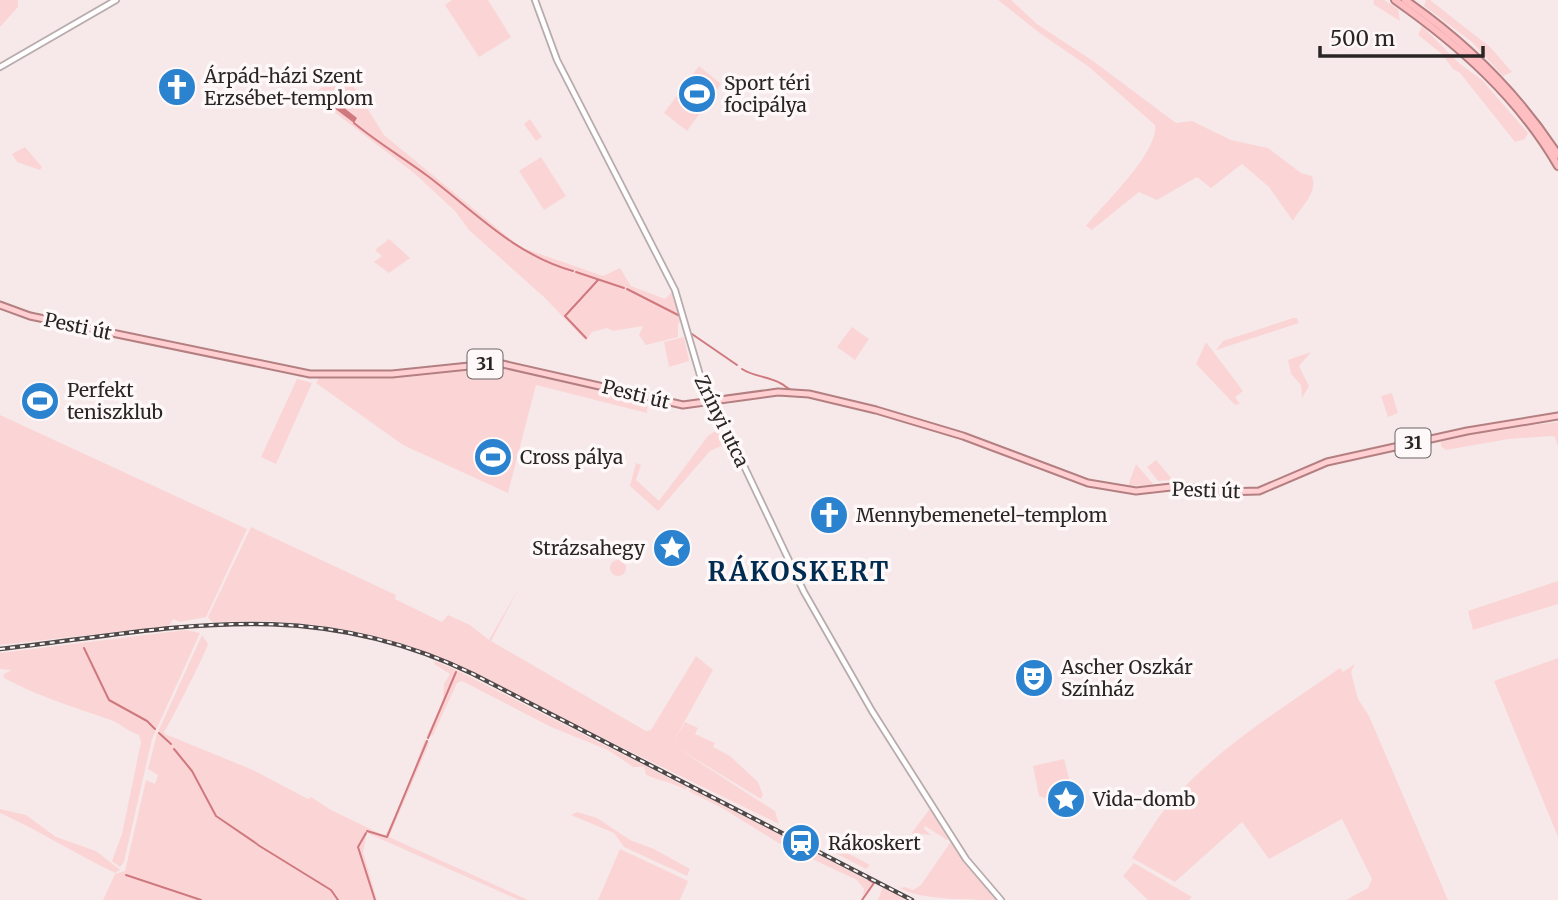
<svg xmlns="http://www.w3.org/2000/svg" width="1558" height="900" font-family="Merriweather,serif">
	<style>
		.green { fill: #fbd5d6 }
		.water { fill: #cf797f }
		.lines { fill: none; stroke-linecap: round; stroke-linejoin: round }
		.stream { stroke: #cf797f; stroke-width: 2 }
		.secondary-casing { stroke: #b8abab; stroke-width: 8 }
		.primary-casing { stroke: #b47f81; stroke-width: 9 }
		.trunk-casing { stroke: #b47f81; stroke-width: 10 }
		.secondary { stroke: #fff; stroke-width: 4.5 }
		.primary { stroke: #ffcfd1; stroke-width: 5 }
		.trunk { stroke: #ffbfc2; stroke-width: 6 }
		.rail-casing { stroke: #4e4848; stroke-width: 4.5 }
		.rail { stroke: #fef8f8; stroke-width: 2; stroke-dasharray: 5; stroke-linecap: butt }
		.labels { text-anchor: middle; stroke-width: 7; stroke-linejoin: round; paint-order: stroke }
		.shield { fill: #fef8f8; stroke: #6a6464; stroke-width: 2 }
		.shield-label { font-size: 18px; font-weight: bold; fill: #2a2525 }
		.poi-label { font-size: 19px; fill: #2a2525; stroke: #fef8f8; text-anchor: start }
		.street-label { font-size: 19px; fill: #2a2525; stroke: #fef8f8 }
		.district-label { font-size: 26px; font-weight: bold; letter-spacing: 2px; fill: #002b50; stroke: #fef8f8 }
	</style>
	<rect width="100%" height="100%" fill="#f7e9e9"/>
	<g class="green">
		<polygon points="0,0 18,0 18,7 0,27"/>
		<polygon points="452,0 488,0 511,37 479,57 445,5"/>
		<path d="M998,0H1011L1037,24L1093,61L1176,123L1192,121L1231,140L1268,148L1301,173L1312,176C1318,194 1301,206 1293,221L1269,187L1242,164L1211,188L1197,177L1157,200L1139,192L1092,230L1086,226C1103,205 1159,152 1155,125L1089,67L1041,34Z"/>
		<polygon points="1374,0 1384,0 1398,9 1400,21 1373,4"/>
		<polygon points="1426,0 1430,0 1490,47 1512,72 1503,76 1472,42 1424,6"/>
		<polygon points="1422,26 1460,64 1482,80 1528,133 1525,139 1515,142 1460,73 1453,69 1442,54 1418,35"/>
		<polygon points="699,66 721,84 687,131 664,113"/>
		<polygon points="344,71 384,135 520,247 603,276 620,268 631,286 665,299 674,290 683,322 678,323 678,337 646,345 639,335 643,326 613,331 607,328 592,332 586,341 545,298 469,230 455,211 414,173 312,95"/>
		<rect x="169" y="80" width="19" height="16"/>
		<polygon points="530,119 542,137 536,141 524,124"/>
		<polygon points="25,147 42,167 40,170 17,162 12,154"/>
		<polygon points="541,157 566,196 544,210 519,171"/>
		<polygon points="389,239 410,258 389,273 374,262 382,256 375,250"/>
		<polygon points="1293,318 1297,318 1299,323 1216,350 1223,341"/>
		<polygon points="852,327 869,339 855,360 837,347"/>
		<polygon points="684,337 689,361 669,367 664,342"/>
		<polygon points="1206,342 1243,391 1235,397 1240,404 1235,405 1196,364"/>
		<polygon points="1311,352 1299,366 1309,386 1302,398 1301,385 1291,374 1288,360"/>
		<polygon points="498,365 648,399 647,413 536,385 508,493 403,445 316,383 319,378 397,377"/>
		<polygon points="297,379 312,383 276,464 261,457"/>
		<polygon points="39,389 50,394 42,413 31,408"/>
		<polygon points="1392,393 1398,413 1388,417 1381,396"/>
		<polygon points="0,415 247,529 206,617 180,622 173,619 169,626 0,645"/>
		<polygon points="1558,422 1558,447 1555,437 1551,436 1509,439 1446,450 1441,446 1441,439 1497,429"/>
		<polygon points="721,427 730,442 710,451 658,511 630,486 636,463 641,465 636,480 659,501 708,436"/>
		<polygon points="1156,460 1173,480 1158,481 1147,467"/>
		<polygon points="1136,464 1154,485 1128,486"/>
		<polygon points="251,527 396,595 395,599 442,622 448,615 470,625 489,640 520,586 491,641 646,731 651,730 696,656 713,670 672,744 685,722 698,728 695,734 715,743 713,747 730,756 758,782 763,795 761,799 674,746 775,811 779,824 428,653 362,633 316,625 266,621 212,622 208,617"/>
		<circle cx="618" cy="568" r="8"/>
		<polygon points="1558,581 1558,604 1473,630 1468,611"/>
		<path d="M186,630L200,633L152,739L124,862L120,867L112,861L122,834L141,742L139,735C126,731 120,722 105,718C72,707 36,695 4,678L3,675L11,670L0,669V653Z"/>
		<path d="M202,635L208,644C207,650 168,728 164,732L165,734L253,770L308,799L311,797L331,810L385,836L403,800L425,739L429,742L428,746L389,837L528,900H519L367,833L363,852L377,900H103L115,874L125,871L146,780L155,784L158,775L148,769L157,734Z"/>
		<polygon points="1558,658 1558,837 1494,681"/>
		<path d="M435,661L454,669L687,787L686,790C672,782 660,781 646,775L644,767H633L608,750L551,727L462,681L457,683L433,735L426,738L443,700L444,684L450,674L434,664Z"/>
		<path d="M1355,664L1351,672L1358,699L1369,716L1448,900H1346L1368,888L1372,879L1342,819L1269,859L1242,822L1175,882L1132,858C1146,837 1159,814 1176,796C1224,743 1282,709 1340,668L1343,672Z"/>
		<polygon points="1064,759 1074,797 1057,802 1039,796 1033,766"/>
		<polygon points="693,789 873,883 863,896 864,889 857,880 780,844 722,808 688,791"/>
		<polygon points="931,807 951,837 947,840 925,826 924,829 931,835 920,834 914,838 912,833"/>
		<path d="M0,809L26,815L56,837L96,851L120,870L115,873C76,854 40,831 0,813Z"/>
		<polygon points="577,812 597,818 630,840 654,849 690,869 687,876 624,847 614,833 571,815"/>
		<path d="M952,840L973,873L998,900C972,900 918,900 900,888L905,887L913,890L921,885Z"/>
		<polygon points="838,848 870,865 866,869 835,853"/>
		<polygon points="620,849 688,881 680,900 598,900"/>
		<polygon points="1134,863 1192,897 1189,900 1148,900 1123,876"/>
		<polygon points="883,886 906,900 878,900"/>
	</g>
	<polygon class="water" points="323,91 357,118 354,123 321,98 319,93"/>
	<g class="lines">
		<g class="stream">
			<path d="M354,123C378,143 404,158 429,177C475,212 515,255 573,271"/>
			<polyline points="576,272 624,288"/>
			<polyline points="627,289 680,316"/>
			<polyline points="686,321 689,332 737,365"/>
			<polyline points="586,338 565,316 598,280"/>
			<path d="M742,369C754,377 768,376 780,383C787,386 787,390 795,391"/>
			<polyline points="84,648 109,700 147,721 155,729"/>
			<polyline points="159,733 171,744"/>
			<polyline points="428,738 456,672"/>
			<polyline points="174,749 192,771 216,816 257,844"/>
			<polyline points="367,831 387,837 427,741"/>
			<polyline points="366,833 358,847 375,900"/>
			<polyline points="258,845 331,890 338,900"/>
			<polyline points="126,875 201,900"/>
			<polyline points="862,900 874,883 869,880"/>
		</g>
		<defs>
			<g id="secondary">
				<polyline points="535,0 557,60 675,290 707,399 735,447 804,592 872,711 966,859 1001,900"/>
				<polyline points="0,67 116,0"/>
			</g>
			<polyline id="primary" points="0,305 30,316 310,374 392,374 498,363 683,405 778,392 809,394 876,410 963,436 1088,483 1136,491 1180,486 1222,492 1259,491 1327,462 1467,431 1558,416"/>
			<g id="trunk">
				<path d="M1395,0C1459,45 1518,97 1558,166"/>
				<path d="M1405,0C1467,43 1517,92 1558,155"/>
			</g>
		</defs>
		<use href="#secondary" class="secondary-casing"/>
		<use href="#primary" class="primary-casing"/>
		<use href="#trunk" class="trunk-casing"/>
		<use href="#secondary" class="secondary"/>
		<use href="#primary" class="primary"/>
		<use href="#trunk" class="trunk"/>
		<defs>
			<path id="rail" d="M0,649C173,629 307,594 473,674L912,900"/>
		</defs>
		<use href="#rail" class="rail-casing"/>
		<use href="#rail" class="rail"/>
	</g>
	<defs>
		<symbol id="church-disc" viewBox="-11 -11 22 22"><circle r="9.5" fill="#2b83d0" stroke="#fef8f8"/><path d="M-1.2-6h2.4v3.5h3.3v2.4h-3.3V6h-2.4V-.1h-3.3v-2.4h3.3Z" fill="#fff"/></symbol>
		<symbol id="stadium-disc" viewBox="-11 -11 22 22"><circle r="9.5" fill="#2b83d0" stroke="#fef8f8"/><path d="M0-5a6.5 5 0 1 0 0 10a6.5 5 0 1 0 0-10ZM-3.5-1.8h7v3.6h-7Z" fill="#fff"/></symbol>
		<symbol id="sight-disc" viewBox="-11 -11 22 22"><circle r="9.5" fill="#2b83d0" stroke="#fef8f8"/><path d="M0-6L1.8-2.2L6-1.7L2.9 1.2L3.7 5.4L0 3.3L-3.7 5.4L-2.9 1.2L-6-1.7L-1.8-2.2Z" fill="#fff"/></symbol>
		<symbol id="theatre-disc" viewBox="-11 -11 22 22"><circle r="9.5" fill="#2b83d0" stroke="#fef8f8"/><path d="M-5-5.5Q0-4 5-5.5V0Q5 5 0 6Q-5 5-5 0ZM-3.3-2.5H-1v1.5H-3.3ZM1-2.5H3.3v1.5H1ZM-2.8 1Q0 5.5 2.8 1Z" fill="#fff"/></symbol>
		<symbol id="station-disc" viewBox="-11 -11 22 22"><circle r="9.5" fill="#2b83d0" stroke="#fef8f8"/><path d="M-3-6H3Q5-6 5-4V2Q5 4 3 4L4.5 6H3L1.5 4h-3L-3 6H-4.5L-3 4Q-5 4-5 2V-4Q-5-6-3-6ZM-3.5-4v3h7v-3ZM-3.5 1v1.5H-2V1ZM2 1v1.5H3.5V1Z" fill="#fff"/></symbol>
	</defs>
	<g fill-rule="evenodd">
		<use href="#church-disc" x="155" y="65" width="44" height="44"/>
		<use href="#stadium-disc" x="675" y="72" width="44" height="44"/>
		<use href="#stadium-disc" x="18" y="379" width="44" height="44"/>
		<use href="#stadium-disc" x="471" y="435" width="44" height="44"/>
		<use href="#church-disc" x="807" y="493" width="44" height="44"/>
		<use href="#sight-disc" x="650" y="526" width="44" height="44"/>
		<use href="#theatre-disc" x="1012" y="656" width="44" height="44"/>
		<use href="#sight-disc" x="1044" y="777" width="44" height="44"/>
		<use href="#station-disc" x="779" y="821" width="44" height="44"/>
	</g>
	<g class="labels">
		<g class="shield">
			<rect x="467.5" y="349.5" width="35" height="29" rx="5"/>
			<rect x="1395.5" y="428.5" width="35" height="29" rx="5"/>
		</g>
		<g class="shield-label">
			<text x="485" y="370">31</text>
			<text x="1413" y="449">31</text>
		</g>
		<g class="poi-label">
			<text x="204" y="83">Árpád-házi Szent<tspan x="204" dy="22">Erzsébet-templom</tspan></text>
			<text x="724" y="90">Sport téri<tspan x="724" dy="22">focipálya</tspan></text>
			<text x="67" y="397">Perfekt<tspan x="67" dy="22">teniszklub</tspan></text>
			<text x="520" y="464">Cross pálya</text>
			<text x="856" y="522">Mennybemenetel-templom</text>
			<text x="645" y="555" text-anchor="end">Strázsahegy</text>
			<text x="1061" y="674">Ascher Oszkár<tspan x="1061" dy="22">Színház</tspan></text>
			<text x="1093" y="806">Vida-domb</text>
			<text x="828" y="850">Rákoskert</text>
		</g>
		<g class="street-label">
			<text transform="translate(78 326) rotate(12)" y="7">Pesti út</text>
			<text transform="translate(636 394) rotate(14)" y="7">Pesti út</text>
			<text transform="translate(722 421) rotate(64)" y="7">Zrínyi utca</text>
			<text transform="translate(1206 490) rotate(2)" y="7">Pesti út</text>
		</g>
		<g class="district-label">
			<text x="799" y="581">RÁKOSKERT</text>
		</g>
	</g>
	<path d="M1320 46v10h163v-10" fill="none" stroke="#2a2525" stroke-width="3.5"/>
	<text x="1330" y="46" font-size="21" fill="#2a2525" stroke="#fef8f8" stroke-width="5" paint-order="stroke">500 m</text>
</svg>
